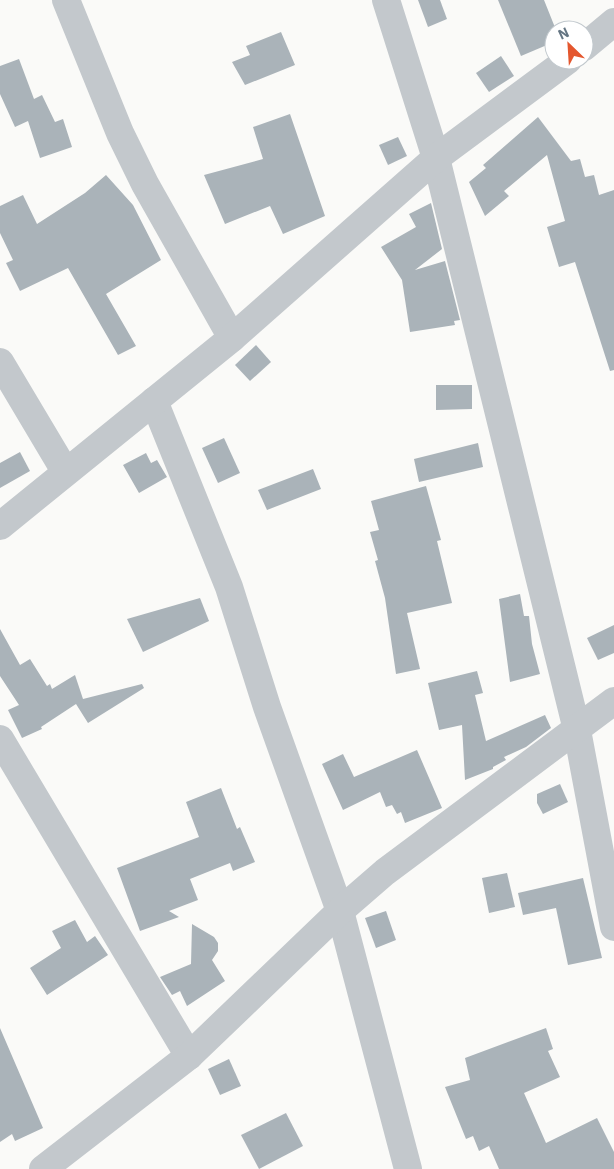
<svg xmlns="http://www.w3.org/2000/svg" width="614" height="1169" font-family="'IBM Plex Sans',sans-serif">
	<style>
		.building { fill: #aab3b9 }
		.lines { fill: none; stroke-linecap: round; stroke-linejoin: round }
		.minor { stroke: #c3c8cc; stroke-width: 28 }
	</style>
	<rect width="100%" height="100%" fill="#fafaf8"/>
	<g class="building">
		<polygon points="418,0 440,0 447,19 428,27"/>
		<polygon points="498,0 544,0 554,25 554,42 521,56"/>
		<polygon points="281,32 295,65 245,85 232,62 250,55 246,46"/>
		<polygon points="501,56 514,76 489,92 476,73"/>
		<polygon points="19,59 34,99 42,95 55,122 63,119 72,147 40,158 28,121 15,127 0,94 0,66"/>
		<polygon points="290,114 325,216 283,234 270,206 225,224 204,175 263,159 253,127"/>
		<polygon points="538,117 571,161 580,159 585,177 594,175 599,195 614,190 614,370 610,371 575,262 559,267 547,227 565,221 547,155 504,191 509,196 485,216 469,182 486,168 483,165"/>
		<polygon points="398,137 407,156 388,165 379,145"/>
		<polygon points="106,175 133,205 161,260 106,294 136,346 118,355 68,268 20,291 6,263 13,260 0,233 0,206 23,195 37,224 85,193"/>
		<polygon points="431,203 442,249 415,270 445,261 460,320 454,321 455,325 410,332 402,280 381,247 416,227 409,214"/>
		<polygon points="256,345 271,362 250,381 235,365"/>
		<polygon points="436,385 472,385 472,409 436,410"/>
		<polygon points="224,438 240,473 218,483 202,448"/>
		<polygon points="478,443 483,467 419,482 414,459"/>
		<polygon points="20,452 30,471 0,488 0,463"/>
		<polygon points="146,453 151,463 157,460 167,477 139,493 123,465"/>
		<polygon points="313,469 321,489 267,510 258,490"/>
		<polygon points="426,486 441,540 437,541 452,603 407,613 420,669 396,674 385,598 375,561 378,560 370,532 379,530 371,501"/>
		<polygon points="520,594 524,616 529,616 532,644 540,674 510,682 499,599"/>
		<polygon points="200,598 209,621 143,652 127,619"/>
		<polygon points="614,625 614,653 598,660 587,638"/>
		<polygon points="0,629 20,665 30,659 47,686 50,684 52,689 75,675 83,699 142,684 144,688 88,723 76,704 41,727 42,729 22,738 8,710 19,705 0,676"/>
		<polygon points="477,671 483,693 475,695 486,741 545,715 551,728 526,747 504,757 506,760 493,767 493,769 465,780 462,725 439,730 428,683"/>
		<polygon points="417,750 442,808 405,823 401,812 397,814 392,805 386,807 380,792 343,810 322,764 343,754 354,777"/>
		<polygon points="560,784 568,802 543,814 537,803 537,794"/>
		<polygon points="221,788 237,829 240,827 255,862 233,871 230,863 190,879 198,900 169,911 179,917 140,931 117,868 199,837 186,802"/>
		<polygon points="507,873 515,907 489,913 482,878"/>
		<polygon points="583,878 602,958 568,965 556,908 523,915 518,893"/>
		<polygon points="386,911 396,940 376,948 365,918"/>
		<polygon points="75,920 87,942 95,936 108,955 47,995 30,968 61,948 52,931"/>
		<polygon points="192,924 214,937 218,943 218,951 212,960 225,981 187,1006 180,991 172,995 160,977 191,964"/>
		<polygon points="0,1028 43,1128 15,1141 12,1134 0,1142"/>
		<polygon points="546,1028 553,1049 548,1051 560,1077 524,1093 546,1143 597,1118 614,1152 614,1169 499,1169 489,1146 479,1151 473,1136 466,1139 445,1087 470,1080 465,1058"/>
		<polygon points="229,1059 241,1086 220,1095 208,1069"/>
		<polygon points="286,1113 303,1146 259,1169 241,1135"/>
	</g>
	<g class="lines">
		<g class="minor">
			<polyline points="66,0 120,133 145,184 232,338"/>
			<polyline points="386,0 436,158 577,730 614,927"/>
			<polyline points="584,47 614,22"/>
			<polyline points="0,362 65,471"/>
			<polyline points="154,401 229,587 267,707 340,911 408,1169"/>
			<polyline points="0,526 232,338 436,158 568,60"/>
			<polyline points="0,739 189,1056"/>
			<polyline points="43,1169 189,1056 340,911 385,872 614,701"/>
		</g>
	</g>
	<g transform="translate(569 45) rotate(335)"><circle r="24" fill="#ffffff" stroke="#c1c8cd"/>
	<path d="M0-4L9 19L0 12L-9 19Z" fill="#e4572e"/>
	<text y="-8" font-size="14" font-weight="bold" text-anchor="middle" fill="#657683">N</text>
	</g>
</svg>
